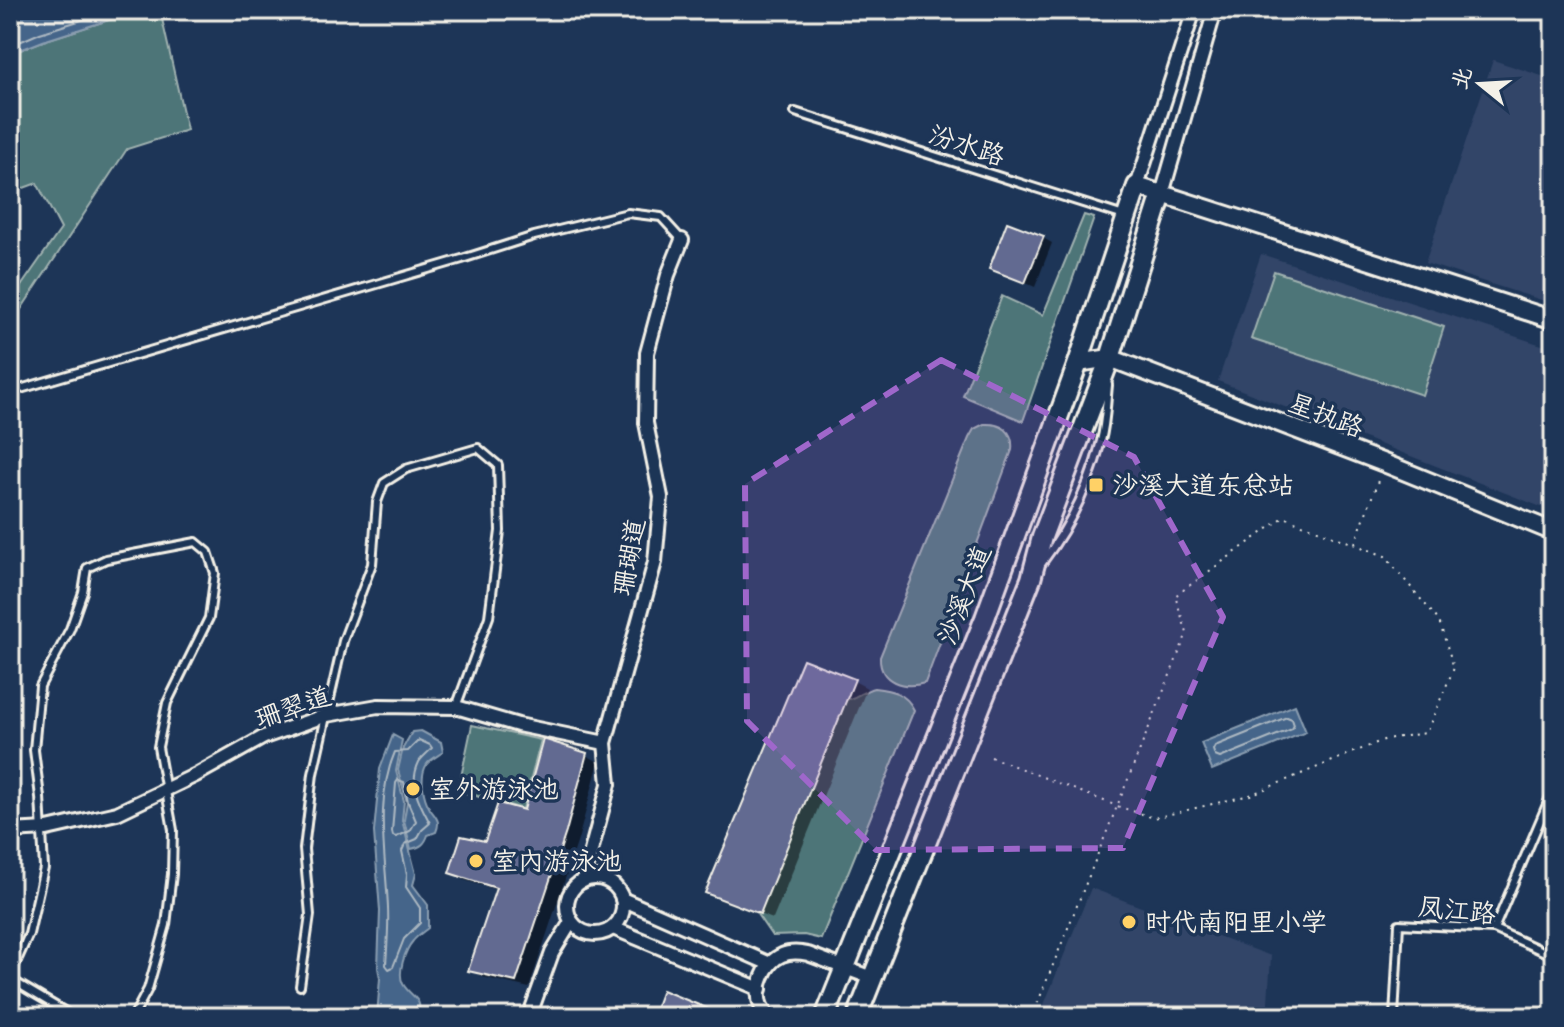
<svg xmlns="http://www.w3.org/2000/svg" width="1564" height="1027" font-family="'Indie Flower','LXGW WenKai TC',sans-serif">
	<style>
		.built { fill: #324568 }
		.green { fill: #4d7478; stroke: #a0b2b0; stroke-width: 2 }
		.water { fill: #44658a; stroke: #8a9db0; stroke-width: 2 }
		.shadow { fill: #0007 }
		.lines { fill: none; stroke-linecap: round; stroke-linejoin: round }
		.shore { stroke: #aeb9c2; stroke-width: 2 }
		.building { fill: #626a91; stroke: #f4f1e8; stroke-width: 2 }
		.service-casing { stroke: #f4f1e8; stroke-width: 12 }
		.minor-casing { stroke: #f4f1e8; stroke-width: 18 }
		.tertiary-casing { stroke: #f4f1e8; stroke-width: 22 }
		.secondary-casing { stroke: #f4f1e8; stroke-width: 24 }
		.path { stroke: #f4f1e8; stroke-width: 2; stroke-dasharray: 2 6; stroke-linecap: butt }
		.service { stroke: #1d3557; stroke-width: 6 }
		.minor { stroke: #1d3557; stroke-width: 12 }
		.tertiary { stroke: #1d3557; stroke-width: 16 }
		.secondary { stroke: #1d3557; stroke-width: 18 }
		.marked { fill: #9f67cb; fill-opacity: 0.2; stroke: #9f67cb; stroke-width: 6; stroke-dasharray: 16 10; stroke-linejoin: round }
		.poi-dot { fill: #ffd166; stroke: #1d3557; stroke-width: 3 }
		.labels { text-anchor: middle; stroke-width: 7; stroke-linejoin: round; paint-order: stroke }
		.street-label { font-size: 26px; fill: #f4f1e8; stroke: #1d3557 }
		.poi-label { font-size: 26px; fill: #f4f1e8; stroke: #1d3557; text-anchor: start }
	</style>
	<rect width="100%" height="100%" fill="#1d3557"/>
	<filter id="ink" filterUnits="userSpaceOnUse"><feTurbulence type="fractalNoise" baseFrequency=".0125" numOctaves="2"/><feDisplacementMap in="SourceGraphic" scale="16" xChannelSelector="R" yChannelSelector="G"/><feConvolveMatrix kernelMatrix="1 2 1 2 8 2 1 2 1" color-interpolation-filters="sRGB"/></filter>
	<g filter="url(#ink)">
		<g class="built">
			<polygon points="1493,60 1554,80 1554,304 1425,263"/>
			<polygon points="1261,254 1554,349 1554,512 1218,381"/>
			<polygon points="1091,888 1271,956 1267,1017 1039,1017"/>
		</g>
		<g class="green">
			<polygon points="140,10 160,10 187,130 127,149 10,326 10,302 61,229 37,183 10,193 10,54 43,41"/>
			<polygon points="1084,215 1094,218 1023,421 963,396 1002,296 1043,315"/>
			<polygon points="1274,271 1444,327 1422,395 1251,339"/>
			<path d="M984,424C1002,423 1014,431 1012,450L925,683C904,689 879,683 880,657L969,438L974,429Z"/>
			<path d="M874,688C892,690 906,693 914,710L821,939L804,935L772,936L757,914L841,701C855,700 862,691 874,688Z"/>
			<polygon points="472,725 541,740 523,809 458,791"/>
		</g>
		<g class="water">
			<polygon points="10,10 140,10 43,41 10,54"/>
			<polygon points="1295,705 1306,732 1212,770 1201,743"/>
			<path d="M421,731L441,742L443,752C439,755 430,760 427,764C419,776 423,797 430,809C436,818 441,820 436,832L428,835C425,844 421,847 411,849L404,820L407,802L398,770L403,748L412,732Z"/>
			<path d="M393,735L402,740L396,771L404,801L402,820L416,874L413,885L428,905V928C423,932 417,936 413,941C405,950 397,973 403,984C411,998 425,998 417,1017H377L380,978L378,968L380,911L374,832L380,769Z"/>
		</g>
		<g class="shadow">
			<polygon points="1043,238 1052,243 1035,287 992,268"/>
			<polygon points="804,662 854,681 867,688 773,919 720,900 708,892"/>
			<polygon points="586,755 599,762 578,840 529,988 483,977 470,970 497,890 464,880 451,872 526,813"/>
		</g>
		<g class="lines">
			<g class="shore">
				<polyline points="10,46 40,33 114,10"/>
				<polygon points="1287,717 1292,719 1294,725 1292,729 1220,758 1215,756 1213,750 1215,746"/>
				<path d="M419,740L430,745L432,748C428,753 422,757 419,762C408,785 420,804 430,823L422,830L417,839L405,844L402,851L407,874L406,887L420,908V923L404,939L393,967L389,969L386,965C387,947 389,927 388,908C386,857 374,801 395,752L408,751Z"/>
				<polygon points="398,780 404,782 408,802 416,821 410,831 396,837 393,836 392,832 396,783"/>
			</g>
		</g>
		<g class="building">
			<polygon points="1007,222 1044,236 1025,283 989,269"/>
			<polygon points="803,659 855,679 760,914 705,893"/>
			<polygon points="543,739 587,753 566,832 516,982 468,971 496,888 449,873 461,836 485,841 498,803 524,810"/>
			<polygon points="662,990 721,1014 719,1017 652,1017"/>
		</g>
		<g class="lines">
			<defs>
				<g id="service">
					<polyline points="795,112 1124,216"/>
					<polyline points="10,392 462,259 534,236 628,213 661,217 682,240"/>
					<path d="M1042,563C1069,527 1090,484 1101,441C1106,422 1106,404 1108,385"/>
					<polyline points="1494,929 1554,788"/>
					<polyline points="10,976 29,934 44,868 40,797 34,750 40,686 70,629 83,592 87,568 106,559 196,542 208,552 215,573 209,618 167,703 158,747 173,830 172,874 166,925 148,989 133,1017"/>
					<polyline points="10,979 74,1017"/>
					<polyline points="300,986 310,915 304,849 313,774 343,641 372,564 377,502 384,483 406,469 478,448 498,465 500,531 489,617 456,707"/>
					<polyline points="1394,1017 1399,924 1494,929 1554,956"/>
				</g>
				<g id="minor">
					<polyline points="1137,186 1194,10"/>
					<polyline points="1162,194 1215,10"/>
					<polyline points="10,831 47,829 117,813 196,775 264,737 327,715 378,706 456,707 518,725 605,743"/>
					<circle cx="595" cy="906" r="28"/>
					<polyline points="583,881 609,784 605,743 655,562 661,497 646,423 647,353 668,275 682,240"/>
					<polyline points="622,899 770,964"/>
					<polyline points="613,928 760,989"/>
					<polyline points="529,1017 552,953 571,922"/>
					<path d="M769,1017C766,1013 763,1011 761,1006C754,990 765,962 782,955C791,951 799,952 808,954L872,978"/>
				</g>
				<g id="tertiary">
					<polyline points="1137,186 1554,320"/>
					<polyline points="1078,363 1110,358 1384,463 1554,532"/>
				</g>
				<g id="secondary">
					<polyline points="825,1017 985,618 1078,363 1137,186"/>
					<polyline points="857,1017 1031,579 1042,537 1110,358 1162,194"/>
				</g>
			</defs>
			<use href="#service" class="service-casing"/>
			<use href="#minor" class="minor-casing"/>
			<use href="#tertiary" class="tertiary-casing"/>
			<use href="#secondary" class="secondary-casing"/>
			<g class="path">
				<polyline points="1355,543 1379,478"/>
				<polyline points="991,757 1117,806 1154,818 1250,795 1386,739 1426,733 1454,668 1439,621 1385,556 1284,517 1175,596 1187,633 1032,1017"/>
			</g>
			<use href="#service" class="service"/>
			<use href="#minor" class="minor"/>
			<use href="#tertiary" class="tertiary"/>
			<use href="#secondary" class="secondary"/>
		</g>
	</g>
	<path class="marked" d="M941,360L1134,457L1223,617L1123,848L876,850L747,721L745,484Z"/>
	<g class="poi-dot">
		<rect x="1088" y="477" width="16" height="16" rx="4"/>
		<circle cx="413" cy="789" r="8"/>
		<circle cx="476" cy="861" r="8"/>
		<circle cx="1129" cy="922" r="8"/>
	</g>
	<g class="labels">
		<g class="street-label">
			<text transform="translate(967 145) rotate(18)" y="9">汾水路</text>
			<text transform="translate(1326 415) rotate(21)" y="9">星执路</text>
			<text transform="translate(629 557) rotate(-80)" y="9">珊瑚道</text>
			<text transform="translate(964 595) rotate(-69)" y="9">沙溪大道</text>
			<text transform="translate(293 707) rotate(-19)" y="9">珊翠道</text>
			<text transform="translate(1457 910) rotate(6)" y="9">凤江路</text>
		</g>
		<g class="poi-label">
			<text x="1112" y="494">沙溪大道东总站</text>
			<text x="429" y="798">室外游泳池</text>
			<text x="492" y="870">室内游泳池</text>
			<text x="1145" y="931">时代南阳里小学</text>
		</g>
	</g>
	<rect width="1564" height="1027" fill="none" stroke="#1d3557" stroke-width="40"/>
	<rect x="20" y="20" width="1524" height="987" fill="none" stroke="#f4f1e8" stroke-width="3" filter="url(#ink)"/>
	<g transform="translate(1480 84) rotate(288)" stroke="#1d3557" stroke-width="6" paint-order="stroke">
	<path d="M0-6L14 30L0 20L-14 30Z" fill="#f4f1e8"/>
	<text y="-12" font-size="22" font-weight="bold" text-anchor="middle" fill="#f4f1e8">北</text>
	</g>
</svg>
